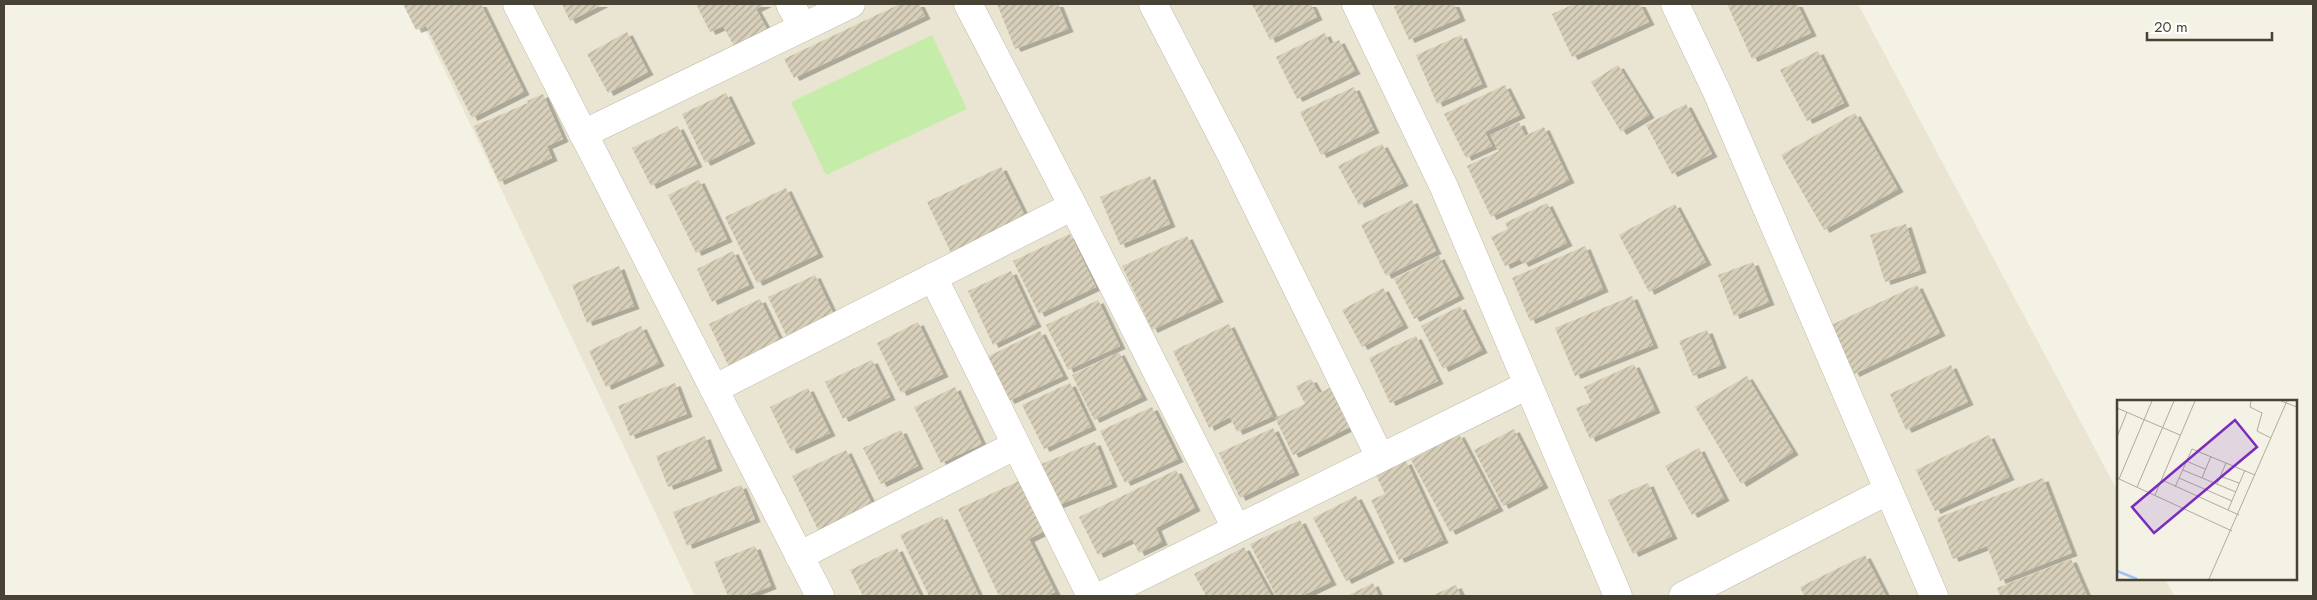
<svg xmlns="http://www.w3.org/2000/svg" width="2317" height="600" font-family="Jost,sans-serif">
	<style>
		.residential { fill: #e9e5d2 }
		.park { fill: #c5eda9 }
		.building { fill: url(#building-hatch); filter: url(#shadow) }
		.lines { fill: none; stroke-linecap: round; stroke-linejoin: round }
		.street-casing { stroke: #c1bba6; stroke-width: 29 }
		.street { stroke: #fff; stroke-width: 28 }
		.inset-river { fill: none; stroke: #9bc4f7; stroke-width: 2.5 }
		.inset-road { fill: none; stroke: #afac9e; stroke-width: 1 }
		.view { fill: #7b2cbf; fill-opacity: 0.15; stroke: #7b2cbf; stroke-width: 2.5 }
		.inset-edge { fill: none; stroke: #474234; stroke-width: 2.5 }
	</style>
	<defs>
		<pattern id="building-hatch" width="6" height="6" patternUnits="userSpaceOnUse" patternTransform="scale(1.25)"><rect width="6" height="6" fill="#d7cfb9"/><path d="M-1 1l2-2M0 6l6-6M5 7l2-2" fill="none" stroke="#b0aa97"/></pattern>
		<filter id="shadow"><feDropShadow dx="5.5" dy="3" stdDeviation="0" flood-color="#0004"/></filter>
	</defs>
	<rect width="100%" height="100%" fill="#f4f2e5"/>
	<polygon class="residential" points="413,4 1858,4 2118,492 2118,579 2165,579 2174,596 695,596"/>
	<polygon class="park" points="932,35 967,109 826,175 791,102"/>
	<g class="building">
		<polygon points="403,4 481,4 524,92 472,118 426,26 416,30"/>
		<polygon points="562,4 603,4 570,21"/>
		<polygon points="696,4 766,4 756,9 771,36 738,53 723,26 710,32"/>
		<polygon points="900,4 919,4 925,16 794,78 784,59"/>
		<polygon points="997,4 1058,4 1068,29 1015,49"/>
		<polygon points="1252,4 1311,4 1317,17 1270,40"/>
		<polygon points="1400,4 1454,4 1460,18 1409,40 1394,7"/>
		<polygon points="1574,4 1640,4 1649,22 1572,57 1552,14"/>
		<polygon points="1727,4 1797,4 1811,33 1752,59"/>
		<polygon points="627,32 648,72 608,93 587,54"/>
		<polygon points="1325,33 1330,44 1339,40 1355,71 1297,99 1276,57"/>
		<polygon points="1461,35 1482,84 1437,104 1416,55"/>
		<polygon points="1818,51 1844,103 1807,121 1780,70"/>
		<polygon points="1618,65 1649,115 1621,132 1591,82"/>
		<polygon points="1505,85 1520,115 1485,132 1492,146 1466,158 1444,114"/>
		<polygon points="1354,87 1374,130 1321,155 1300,112"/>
		<polygon points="726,93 750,141 705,163 682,114"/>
		<polygon points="543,94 563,139 547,146 552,158 499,182 474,126 528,103 527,101"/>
		<polygon points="1686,104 1712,154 1672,174 1646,125"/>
		<polygon points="1855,113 1898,189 1824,230 1781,155"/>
		<polygon points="1519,122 1525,136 1544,127 1569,180 1491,217 1467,166 1499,151 1490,135"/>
		<polygon points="678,126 697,164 651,186 632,148"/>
		<polygon points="1382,144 1403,183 1359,205 1338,166"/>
		<polygon points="1001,167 1027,220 952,255 927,202"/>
		<polygon points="1150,176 1170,224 1120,245 1100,197"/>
		<polygon points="699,180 727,239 696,253 668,195"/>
		<polygon points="786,188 818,254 757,283 725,217"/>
		<polygon points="1412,200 1436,251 1386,276 1361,225"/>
		<polygon points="1547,203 1567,243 1523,264 1520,259 1505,266 1491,237 1508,229 1505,223"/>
		<polygon points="1675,204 1706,262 1649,292 1619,235"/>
		<polygon points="1906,224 1921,270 1885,282 1870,235"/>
		<polygon points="1070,234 1096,287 1039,314 1013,261"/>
		<polygon points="1187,236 1218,299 1152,330 1122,266"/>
		<polygon points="1585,246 1603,289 1530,321 1512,278"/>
		<polygon points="733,251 749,285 712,302 697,269"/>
		<polygon points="1439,256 1459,296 1414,319 1394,279"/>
		<polygon points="1753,262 1769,302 1734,316 1718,275"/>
		<polygon points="619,266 634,306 587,323 572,285"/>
		<polygon points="1011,271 1036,324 993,345 968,291"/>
		<polygon points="815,275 834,315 787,337 768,297"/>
		<polygon points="1917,285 1940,333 1854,374 1831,325"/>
		<polygon points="1383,288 1403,325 1362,347 1342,310"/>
		<polygon points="1632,296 1653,345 1575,376 1555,328"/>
		<polygon points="760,299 783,347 731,371 709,324"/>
		<polygon points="1098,300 1120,346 1068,370 1046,325"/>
		<polygon points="1460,306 1482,350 1443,369 1421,326"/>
		<polygon points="918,322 943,374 901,393 877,343"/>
		<polygon points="1229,324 1273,416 1237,432 1230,417 1209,428 1173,351"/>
		<polygon points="641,326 659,363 606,387 589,351"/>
		<polygon points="1707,330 1721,365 1693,376 1679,341"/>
		<polygon points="1040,331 1063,376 1009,401 987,357"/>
		<polygon points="1416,336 1438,381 1390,403 1369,358"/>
		<polygon points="1119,352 1142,397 1094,420 1072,375"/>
		<polygon points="872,360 890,397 843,419 825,382"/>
		<polygon points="1634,364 1655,410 1590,439 1576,408 1591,402 1584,387"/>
		<polygon points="1951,365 1968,402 1906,430 1890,394"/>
		<polygon points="1747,376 1793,452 1741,484 1695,407"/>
		<polygon points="1311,379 1319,393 1334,386 1352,426 1293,455 1275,418 1305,404 1296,386"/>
		<polygon points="675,383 687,414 630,436 618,406"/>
		<polygon points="1070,383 1091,427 1044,449 1022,405"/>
		<polygon points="955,387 982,444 941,463 914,407"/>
		<polygon points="808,388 830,433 791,451 770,407"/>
		<polygon points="1152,407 1178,459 1125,483 1100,431"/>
		<polygon points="1273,428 1294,472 1240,498 1219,453"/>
		<polygon points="1514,429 1543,485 1503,506 1474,450"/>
		<polygon points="901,430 918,466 881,484 863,448"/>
		<polygon points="1459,434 1498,508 1450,532 1411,460"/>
		<polygon points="1989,435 2009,477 1935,511 1916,470"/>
		<polygon points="705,436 717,468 668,487 656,456"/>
		<polygon points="1095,442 1112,484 1056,506 1039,465"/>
		<polygon points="1699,448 1724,498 1692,515 1665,466"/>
		<polygon points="846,450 873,506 819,532 792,476"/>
		<polygon points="1406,461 1443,540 1399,560 1371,500 1385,494 1376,475"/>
		<polygon points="1176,470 1195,508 1156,528 1162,542 1139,553 1132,539 1098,555 1079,517"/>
		<polygon points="2043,478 2072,553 2000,581 1987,546 1953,559 1937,518"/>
		<polygon points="1021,480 1045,531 1029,539 1055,592 1047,596 999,596 958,509"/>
		<polygon points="1648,483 1672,536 1633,554 1608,500"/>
		<polygon points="741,485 755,519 687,546 673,512"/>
		<polygon points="1356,496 1389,560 1346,581 1313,518"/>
		<polygon points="942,516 979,596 929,596 900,535"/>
		<polygon points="1300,520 1331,582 1302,596 1276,596 1250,544"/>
		<polygon points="755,546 771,586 746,596 728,596 714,562"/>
		<polygon points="1244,547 1271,596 1206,596 1194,574"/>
		<polygon points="897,548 920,596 863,596 850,570"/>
		<polygon points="1865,555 1886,596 1804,596 1800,587"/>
		<polygon points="2071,559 2087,596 2000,596 1997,588"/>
		<polygon points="1373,583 1379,596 1347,596"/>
		<polygon points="1456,585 1461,596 1431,596"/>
	</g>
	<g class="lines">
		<defs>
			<g id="street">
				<polyline points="517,4 820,596"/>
				<polyline points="790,4 803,27"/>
				<polyline points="968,4 1073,206 1236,528"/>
				<polyline points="1153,4 1232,156 1380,457"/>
				<polyline points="1356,4 1444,187 1618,596"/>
				<polyline points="1675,4 1717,92 1934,596"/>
				<polyline points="583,134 851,4"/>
				<polyline points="933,277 1091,596"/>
				<polyline points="714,389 1073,206"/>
				<polyline points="799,556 1016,445"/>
				<polyline points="1101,596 1528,385"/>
				<polyline points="1683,596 1887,491"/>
			</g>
		</defs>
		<use href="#street" class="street-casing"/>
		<use href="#street" class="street"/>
	</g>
	<g transform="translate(2117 400)">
		<rect width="180" height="180" fill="#f4f2e5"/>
		<path class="inset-river" d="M0,171L20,179"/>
		<path class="inset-road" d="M134,1L133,7L145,13L140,31L154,38M164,1L180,7M0,8L63,35M0,37L10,12M69,61L88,69M66,70L119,92M103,76L122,83M0,78L115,131M62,78L115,101M85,78L94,56M2,79L35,1M45,80L122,115M100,84L109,63M20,87L57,1M58,87L75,49L138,75M38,95L78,1M111,110L128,70M92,179L170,1"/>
		<path class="view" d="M118,20L140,47L37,133L15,107Z"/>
		<rect width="180" height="180" class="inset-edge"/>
	</g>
	<rect width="2317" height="600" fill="none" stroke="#474234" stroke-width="10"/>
	<path d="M2147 32v8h125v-8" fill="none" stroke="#474234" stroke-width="2.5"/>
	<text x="2154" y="32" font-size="15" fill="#474234" stroke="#ffffff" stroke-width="4" paint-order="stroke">20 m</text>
</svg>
